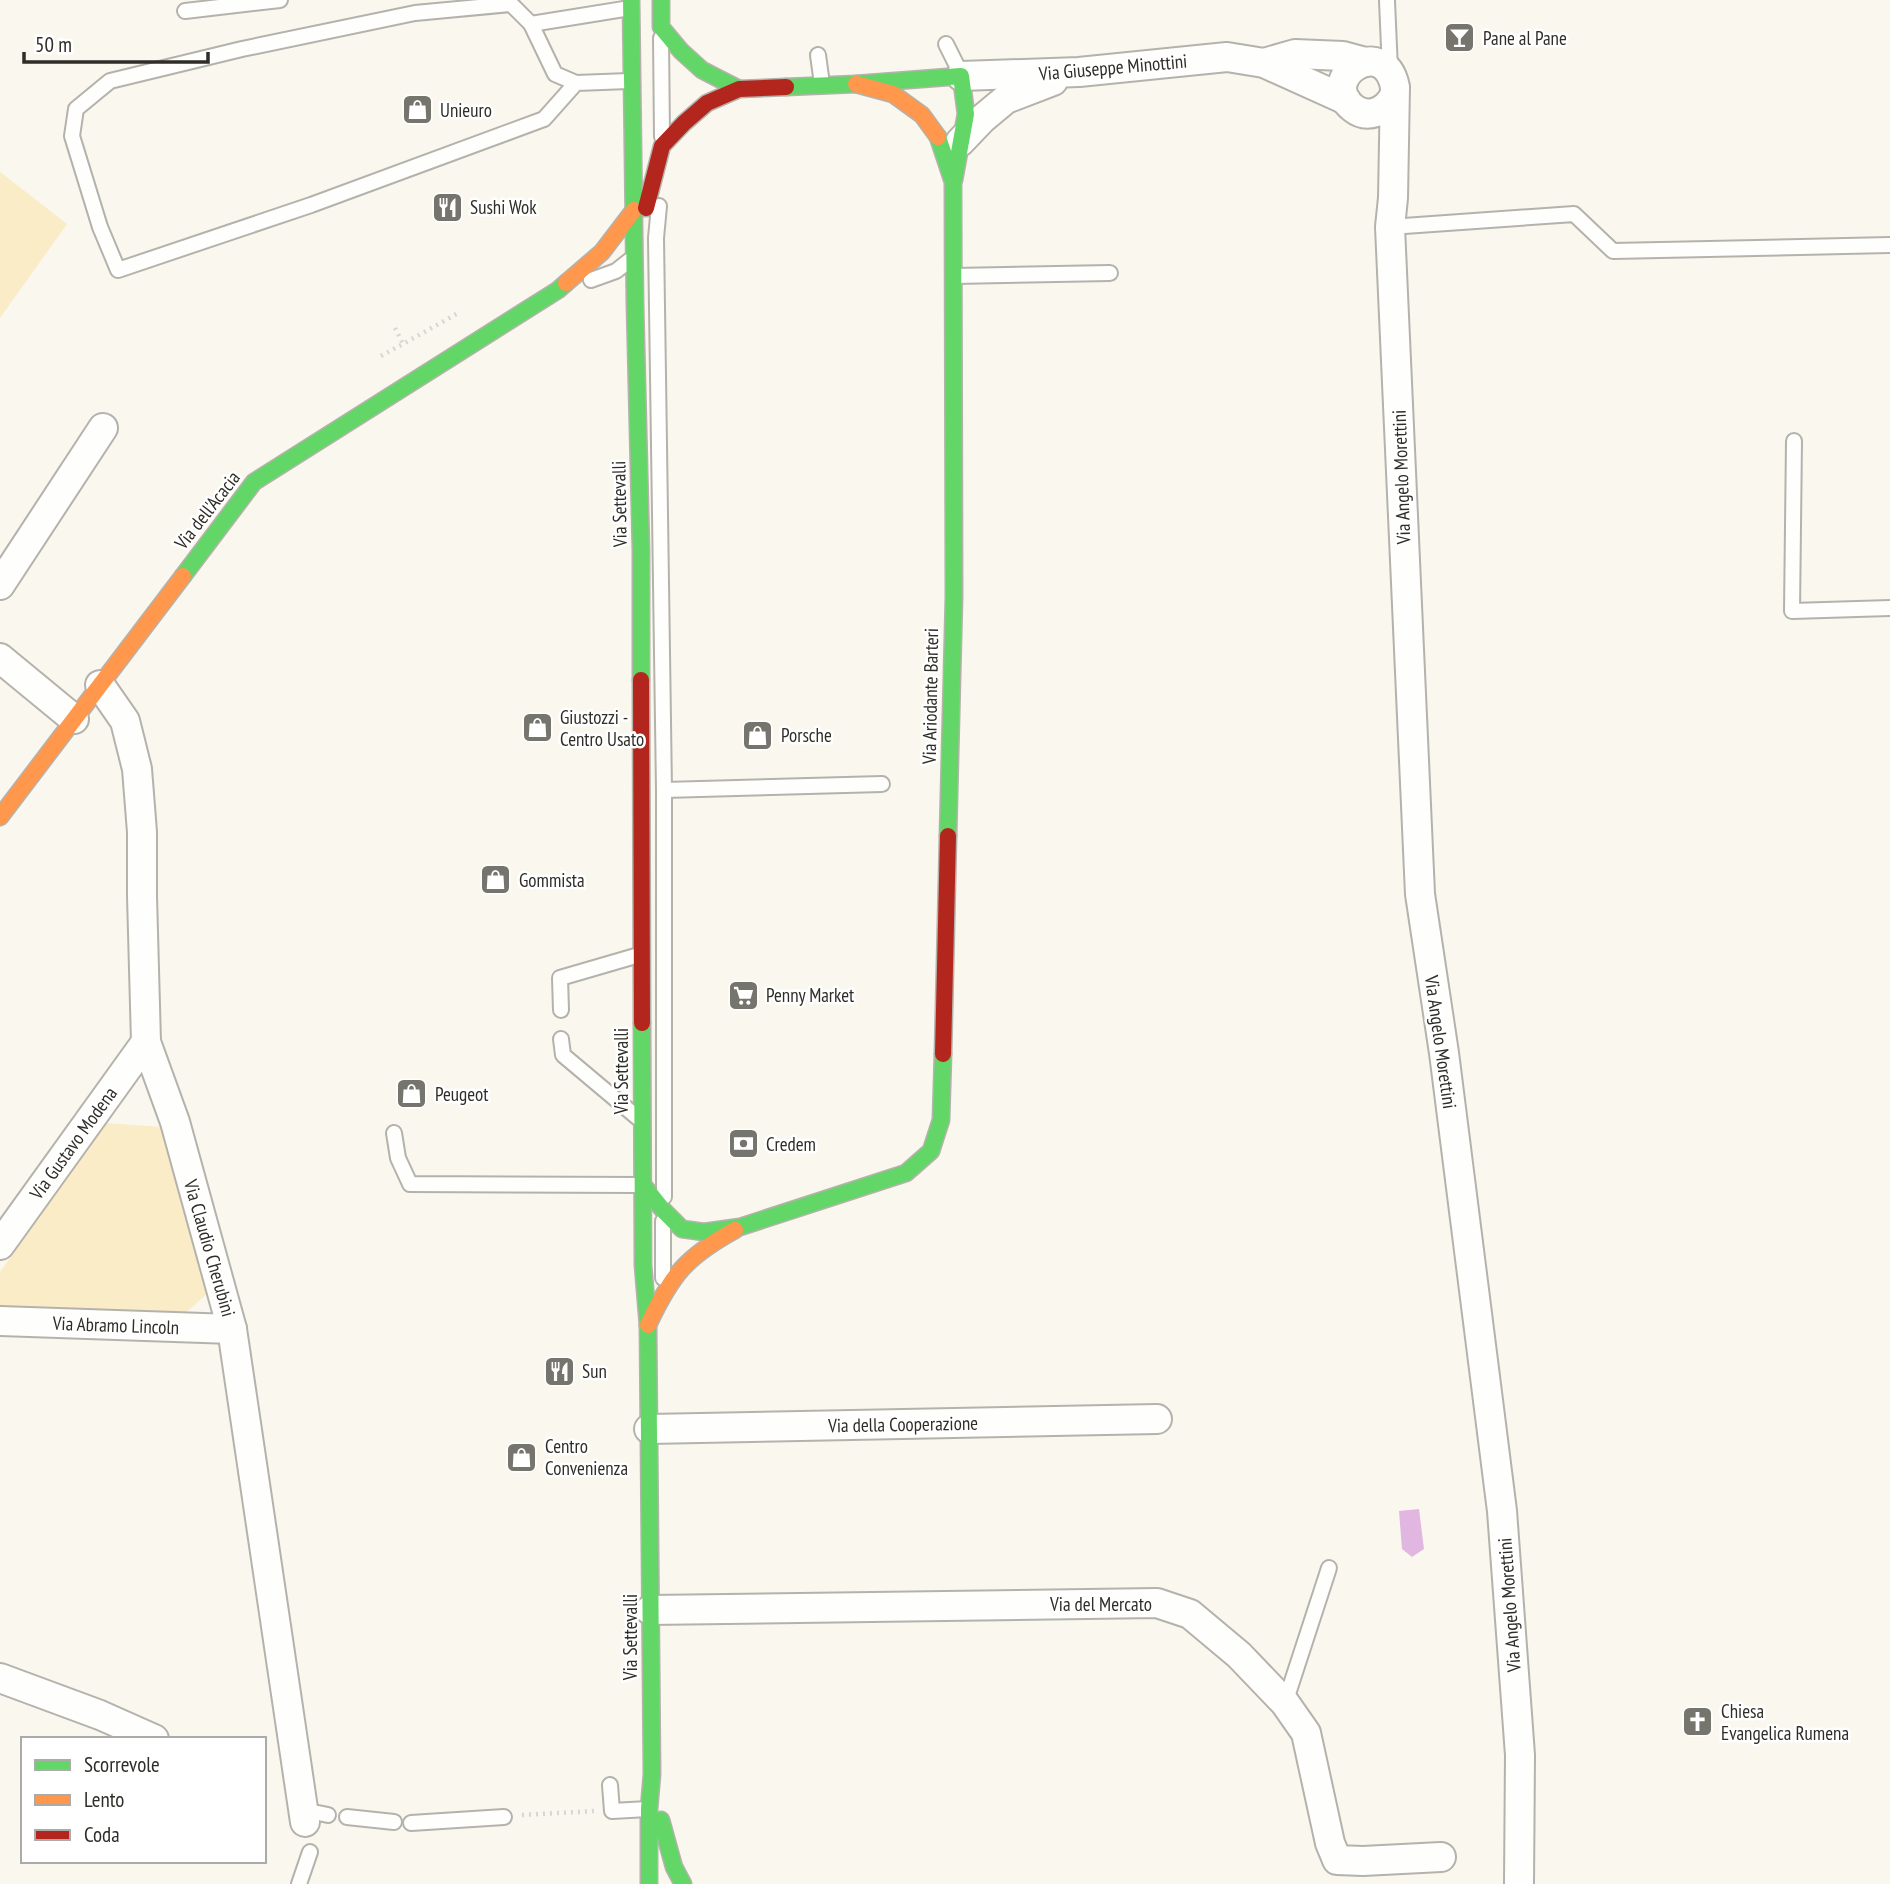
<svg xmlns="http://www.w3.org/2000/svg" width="1890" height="1884" font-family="'PT Sans Narrow',sans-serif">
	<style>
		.green { fill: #f9ecc6 }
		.water { fill: #e1b7e2 }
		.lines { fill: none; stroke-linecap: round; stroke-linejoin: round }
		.lane-casing { stroke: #b5b2ac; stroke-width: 18 }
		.street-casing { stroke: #b5b2ac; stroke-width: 32 }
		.fast-casing { stroke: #b5b2ac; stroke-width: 19 }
		.slow-casing { stroke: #b5b2ac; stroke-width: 19 }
		.jam-casing { stroke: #b5b2ac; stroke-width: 19 }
		.path { stroke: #d7d6d3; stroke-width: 4.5; stroke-dasharray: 2 5; stroke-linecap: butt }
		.lane { stroke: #fefefd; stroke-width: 14 }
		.street { stroke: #fefefd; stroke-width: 28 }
		.fast { stroke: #63d668; stroke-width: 16 }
		.slow { stroke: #ff974d; stroke-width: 16 }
		.jam { stroke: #b3261e; stroke-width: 16 }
		.labels { text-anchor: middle; stroke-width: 5; stroke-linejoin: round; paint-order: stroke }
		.poi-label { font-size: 19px; fill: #2e2d27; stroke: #fff; text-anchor: start }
		.street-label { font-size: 19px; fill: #2e2d27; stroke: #fff }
	</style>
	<rect width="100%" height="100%" fill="#faf7ef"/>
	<g class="green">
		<polygon points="0,172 67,224 0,318"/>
		<polygon points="106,1123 162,1127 209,1292 183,1315 0,1311 0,1272"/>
	</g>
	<polygon class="water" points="1419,1509 1424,1549 1412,1557 1402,1549 1399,1511"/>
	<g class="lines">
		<defs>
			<g id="lane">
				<polyline points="1387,1 1390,70"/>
				<polyline points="185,11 280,0"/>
				<polyline points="531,24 630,8"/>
				<polyline points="661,38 662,137"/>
				<polyline points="946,44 961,74"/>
				<polyline points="818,55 822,84"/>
				<polyline points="576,83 544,119 311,205 118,270 100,227 72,136 76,109 110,81 242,49 415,13 511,4 531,24 555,74 576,83 629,81"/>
				<polyline points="659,206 656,238 664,790 664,1197"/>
				<polyline points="1390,227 1574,214 1613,251 1890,245"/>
				<polyline points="954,276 1110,273"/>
				<polyline points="591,280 616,271 630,260"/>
				<polyline points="1794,441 1792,611 1890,608"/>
				<polyline points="664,790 882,784"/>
				<polyline points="561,1010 560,978 639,955"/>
				<polyline points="561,1039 563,1055 638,1118"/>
				<polyline points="394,1133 398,1158 410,1184 641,1185"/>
				<polyline points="663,1221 663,1278"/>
				<polyline points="1285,1703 1329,1568"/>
				<polyline points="610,1785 612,1811 648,1809"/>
				<polyline points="303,1810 328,1815"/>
				<polyline points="347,1817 394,1822"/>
				<polyline points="411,1823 504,1817"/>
				<polyline points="299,1884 310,1852"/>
			</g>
			<g id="street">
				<polyline points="1264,63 1295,54 1343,56 1365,62"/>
				<polyline points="961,76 1079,72 1227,57 1264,63 1346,100"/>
				<path d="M1394,96C1386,111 1368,120 1353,108C1316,79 1384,32 1395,87L1393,198L1390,227L1420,894L1444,1053L1502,1511L1520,1755L1519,1884"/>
				<polyline points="960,142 982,119 1006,99 1053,81"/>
				<polyline points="0,585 103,428"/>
				<polyline points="0,658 74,719"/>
				<polyline points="100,685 125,721 137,769 142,832 142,896 146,1042 175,1122 232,1329 305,1822"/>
				<polyline points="0,1245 146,1042"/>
				<polyline points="0,1321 232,1329"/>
				<polyline points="649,1429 1157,1419"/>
				<polyline points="650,1610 1157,1603 1190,1614 1239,1655 1285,1703 1306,1733 1330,1843 1337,1860 1363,1861 1441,1857"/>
				<polyline points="0,1678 100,1715 154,1739"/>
			</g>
			<g id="fast">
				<polyline points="631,0 635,304 641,551 641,680"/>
				<polyline points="661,0 661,27 681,51 702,70 739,89"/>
				<polyline points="786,87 856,84 961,76 966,114 954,180"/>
				<polyline points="938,137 953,182 954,596 948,836"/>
				<polyline points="183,576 254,482 558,290 566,283"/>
				<polyline points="642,1023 643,1265 648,1325 652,1774 649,1809 649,1884"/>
				<polyline points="643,1185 663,1210 682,1229 704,1232 740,1227 906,1173 931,1151 941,1120 943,1054"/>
				<polyline points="661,1820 674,1867 683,1884"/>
			</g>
			<g id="slow">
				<polyline points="856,84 893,94 922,115 938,137"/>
				<polyline points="566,283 602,252 634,210"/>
				<polyline points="0,817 183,576"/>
				<path d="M648,1325C672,1274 686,1257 735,1230"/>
			</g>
			<g id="jam">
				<polyline points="646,208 662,146 684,123 707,103 739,89 786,87"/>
				<polyline points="641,680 642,1023"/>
				<polyline points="943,1054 948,836"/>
			</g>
		</defs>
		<use href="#lane" class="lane-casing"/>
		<use href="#street" class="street-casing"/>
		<use href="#fast" class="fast-casing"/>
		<use href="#slow" class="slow-casing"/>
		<use href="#jam" class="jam-casing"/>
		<g class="path">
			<polyline points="395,328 403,344 460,312"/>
			<polyline points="381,356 403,344"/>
			<polyline points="522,1815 594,1811"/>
		</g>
		<use href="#lane" class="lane"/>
		<use href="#street" class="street"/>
		<use href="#fast" class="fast"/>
		<use href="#slow" class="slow"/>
		<use href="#jam" class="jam"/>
	</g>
	<defs>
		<symbol id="bar-square" viewBox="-11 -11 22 22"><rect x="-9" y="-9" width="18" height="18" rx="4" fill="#75746d" stroke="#fff"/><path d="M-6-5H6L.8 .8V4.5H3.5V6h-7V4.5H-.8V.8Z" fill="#fff"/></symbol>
		<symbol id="shop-square" viewBox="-11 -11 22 22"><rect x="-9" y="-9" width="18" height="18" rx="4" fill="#75746d" stroke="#fff"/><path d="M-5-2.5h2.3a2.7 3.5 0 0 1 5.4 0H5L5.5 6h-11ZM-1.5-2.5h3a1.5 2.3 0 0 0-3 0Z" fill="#fff"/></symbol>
		<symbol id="restaurant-square" viewBox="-11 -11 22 22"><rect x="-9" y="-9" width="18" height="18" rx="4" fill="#75746d" stroke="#fff"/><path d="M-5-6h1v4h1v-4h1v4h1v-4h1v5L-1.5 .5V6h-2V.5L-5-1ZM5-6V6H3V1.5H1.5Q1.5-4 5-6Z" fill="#fff"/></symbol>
		<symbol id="supermarket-square" viewBox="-11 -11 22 22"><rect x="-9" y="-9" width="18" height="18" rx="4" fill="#75746d" stroke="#fff"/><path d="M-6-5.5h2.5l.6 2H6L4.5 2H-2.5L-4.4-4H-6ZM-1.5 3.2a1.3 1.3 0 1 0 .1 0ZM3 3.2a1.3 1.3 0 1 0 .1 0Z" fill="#fff"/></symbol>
		<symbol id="bank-square" viewBox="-11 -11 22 22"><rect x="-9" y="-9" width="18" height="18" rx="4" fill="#75746d" stroke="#fff"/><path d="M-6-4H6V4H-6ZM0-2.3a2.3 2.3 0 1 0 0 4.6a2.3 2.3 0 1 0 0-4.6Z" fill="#fff"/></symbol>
		<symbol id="church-square" viewBox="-11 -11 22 22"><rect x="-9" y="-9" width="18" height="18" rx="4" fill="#75746d" stroke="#fff"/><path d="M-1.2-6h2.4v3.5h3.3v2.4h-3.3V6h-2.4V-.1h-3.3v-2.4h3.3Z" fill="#fff"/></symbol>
	</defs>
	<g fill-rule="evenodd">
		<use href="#bar-square" x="1442" y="20" width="35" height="35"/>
		<use href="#shop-square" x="400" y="92" width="35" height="35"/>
		<use href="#restaurant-square" x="430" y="190" width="35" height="35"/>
		<use href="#shop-square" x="520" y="710" width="35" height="35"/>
		<use href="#shop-square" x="740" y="718" width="35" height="35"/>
		<use href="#shop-square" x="478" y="862" width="35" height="35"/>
		<use href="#supermarket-square" x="726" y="978" width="35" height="35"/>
		<use href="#shop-square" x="394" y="1076" width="35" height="35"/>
		<use href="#bank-square" x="726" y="1126" width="35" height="35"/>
		<use href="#restaurant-square" x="542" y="1354" width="35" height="35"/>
		<use href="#shop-square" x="504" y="1440" width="35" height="35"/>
		<use href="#church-square" x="1680" y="1704" width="35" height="35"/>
	</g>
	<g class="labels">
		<g class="poi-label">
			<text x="1483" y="45">Pane al Pane</text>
			<text x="440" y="117">Unieuro</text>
			<text x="470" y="214">Sushi Wok</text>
			<text x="560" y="724">Giustozzi -<tspan x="560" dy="22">Centro Usato</tspan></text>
			<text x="781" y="742">Porsche</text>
			<text x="519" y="887">Gommista</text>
			<text x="766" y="1002">Penny Market</text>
			<text x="435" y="1101">Peugeot</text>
			<text x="766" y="1151">Credem</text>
			<text x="582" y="1378">Sun</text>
			<text x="545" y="1453">Centro<tspan x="545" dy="22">Convenienza</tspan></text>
			<text x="1721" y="1718">Chiesa<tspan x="1721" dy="22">Evangelica Rumena</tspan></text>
		</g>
		<g class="street-label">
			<text transform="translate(1113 67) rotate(-5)" y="7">Via Giuseppe Minottini</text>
			<text transform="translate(1401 477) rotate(-92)" y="7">Via Angelo Morettini</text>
			<text transform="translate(619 504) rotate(-91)" y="7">Via Settevalli</text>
			<text transform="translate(207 510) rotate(-52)" y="7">Via dell'Acacia</text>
			<text transform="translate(930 696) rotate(-89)" y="7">Via Ariodante Barteri</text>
			<text transform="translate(1441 1042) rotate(82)" y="7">Via Angelo Morettini</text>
			<text transform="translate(621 1071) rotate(-90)" y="7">Via Settevalli</text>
			<text transform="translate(73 1143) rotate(-54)" y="7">Via Gustavo Modena</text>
			<text transform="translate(210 1248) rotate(74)" y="7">Via Claudio Cherubini</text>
			<text transform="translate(116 1325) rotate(2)" y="7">Via Abramo Lincoln</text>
			<text transform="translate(903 1424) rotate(-1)" y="7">Via della Cooperazione</text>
			<text x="1101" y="1611">Via del Mercato</text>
			<text transform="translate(1509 1605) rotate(-94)" y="7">Via Angelo Morettini</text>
			<text transform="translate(630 1637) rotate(-90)" y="7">Via Settevalli</text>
		</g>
	</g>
	<rect x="21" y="1737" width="245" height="126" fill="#ffffff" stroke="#ababa9" stroke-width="2"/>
	<rect x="35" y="1760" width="35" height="10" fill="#63d668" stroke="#ababa9" stroke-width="2"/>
	<text x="84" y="1772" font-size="21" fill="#2e2d27">Scorrevole</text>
	<rect x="35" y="1795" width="35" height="10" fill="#ff974d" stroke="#ababa9" stroke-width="2"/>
	<text x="84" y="1807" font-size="21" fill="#2e2d27">Lento</text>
	<rect x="35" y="1830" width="35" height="10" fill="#b3261e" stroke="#ababa9" stroke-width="2"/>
	<text x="84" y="1842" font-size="21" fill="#2e2d27">Coda</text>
	<path d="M24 52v10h184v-10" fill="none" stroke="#2e2d27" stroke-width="3.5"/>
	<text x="35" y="52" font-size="21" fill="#2e2d27" stroke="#ffffff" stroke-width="5" paint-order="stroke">50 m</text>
</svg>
